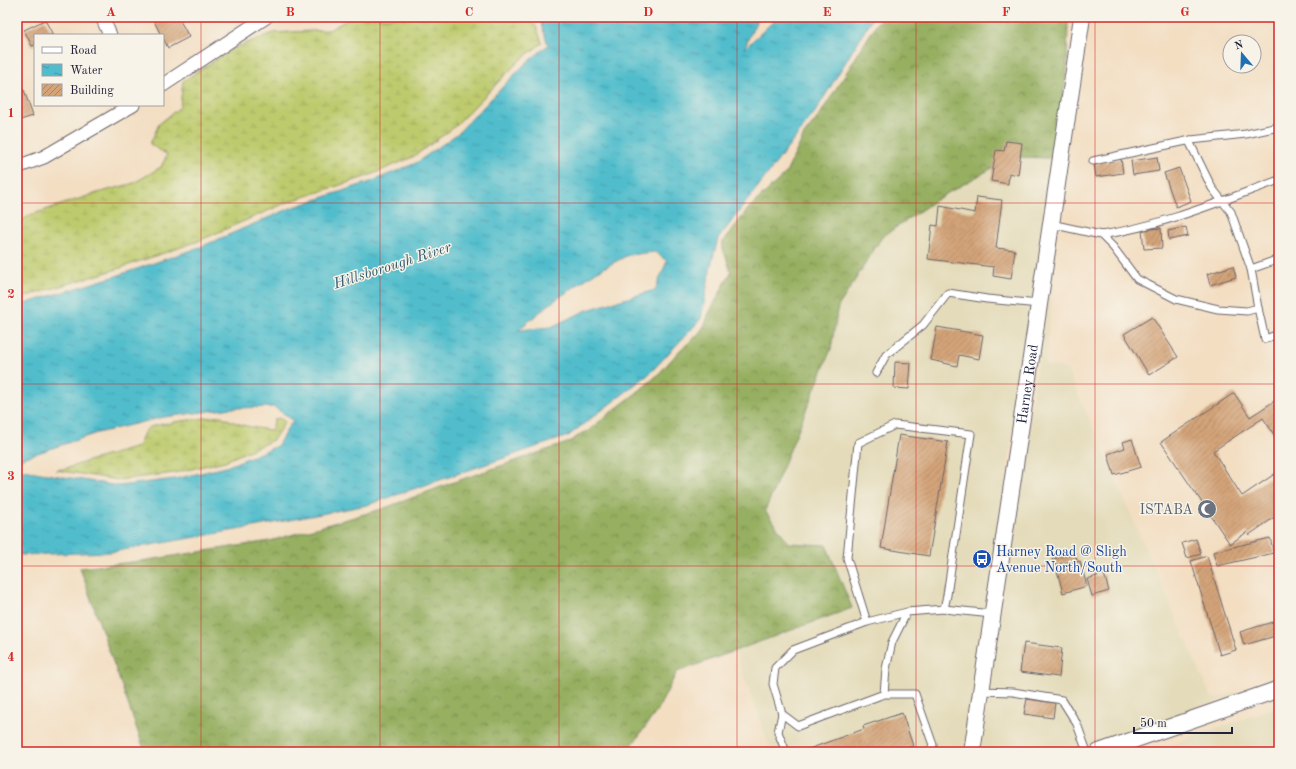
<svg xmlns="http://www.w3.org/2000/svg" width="1296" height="769" font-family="'Old Standard TT',serif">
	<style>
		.built { fill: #e4dbba }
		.forest { fill: url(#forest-crowns); stroke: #5c684e }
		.wetland { fill: url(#wetland-marsh); stroke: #707654 }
		.water { fill: url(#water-ripples); stroke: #3a7084; fill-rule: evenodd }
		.building { fill: url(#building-hatch) }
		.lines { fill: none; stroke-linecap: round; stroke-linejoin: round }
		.service-casing { stroke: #6b646a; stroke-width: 9 }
		.minor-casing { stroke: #6b646a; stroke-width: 15 }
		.tertiary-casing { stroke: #6b646a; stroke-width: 18 }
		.service { stroke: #fff; stroke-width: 7 }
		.minor { stroke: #fff; stroke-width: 13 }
		.tertiary { stroke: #fff; stroke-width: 16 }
		.grid { fill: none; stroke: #d62828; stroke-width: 1; stroke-opacity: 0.55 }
		.labels { text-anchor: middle; stroke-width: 3; stroke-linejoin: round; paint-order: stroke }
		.street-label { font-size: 14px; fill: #22223b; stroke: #f7f3e8 }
		.worship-label { font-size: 14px; fill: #5b616d; stroke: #f7f3e8; text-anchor: end }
		.transit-label { font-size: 14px; fill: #164399; stroke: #f7f3e8; text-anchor: start }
		.water-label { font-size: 15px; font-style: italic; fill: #32586e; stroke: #f7f3e8 }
		.neatline { fill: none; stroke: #d62828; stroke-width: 1.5 }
		.grid-label { font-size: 13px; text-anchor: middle; font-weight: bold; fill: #d62828 }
	</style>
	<defs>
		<pattern id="forest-crowns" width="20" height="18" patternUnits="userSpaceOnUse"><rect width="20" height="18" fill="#96af60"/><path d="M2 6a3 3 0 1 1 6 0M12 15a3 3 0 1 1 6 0" fill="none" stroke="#7a8e50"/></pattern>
		<pattern id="wetland-marsh" width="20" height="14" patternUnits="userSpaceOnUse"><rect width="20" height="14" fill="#becb6d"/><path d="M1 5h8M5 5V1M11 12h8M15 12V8" fill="none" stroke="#a3ae5f"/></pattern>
		<pattern id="water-ripples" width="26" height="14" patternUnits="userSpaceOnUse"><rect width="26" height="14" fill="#51bdcc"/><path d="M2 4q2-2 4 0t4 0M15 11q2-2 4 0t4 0" fill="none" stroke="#4399a7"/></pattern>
		<pattern id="building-hatch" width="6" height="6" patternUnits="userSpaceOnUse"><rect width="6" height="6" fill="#d4a479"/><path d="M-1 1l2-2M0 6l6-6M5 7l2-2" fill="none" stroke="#ac8564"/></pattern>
	</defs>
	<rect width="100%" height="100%" fill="#f7f3e8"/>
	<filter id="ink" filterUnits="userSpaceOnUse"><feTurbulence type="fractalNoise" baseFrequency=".025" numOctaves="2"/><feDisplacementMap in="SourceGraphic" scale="8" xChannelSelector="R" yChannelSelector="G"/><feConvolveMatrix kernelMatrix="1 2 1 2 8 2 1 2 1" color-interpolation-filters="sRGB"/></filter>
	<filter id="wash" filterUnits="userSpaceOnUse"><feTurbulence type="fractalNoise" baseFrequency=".012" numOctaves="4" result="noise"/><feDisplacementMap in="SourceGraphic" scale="16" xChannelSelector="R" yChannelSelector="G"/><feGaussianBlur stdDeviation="0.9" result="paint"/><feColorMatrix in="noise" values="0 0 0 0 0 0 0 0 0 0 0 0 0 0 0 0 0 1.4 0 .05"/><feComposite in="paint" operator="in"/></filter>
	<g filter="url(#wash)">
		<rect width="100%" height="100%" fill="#f3dec2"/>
		<g class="built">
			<polygon points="1012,157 1054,158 965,752 771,752 735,650 851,608 826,545 789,543 765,511 831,349 838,307 882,237 937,199"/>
			<polygon points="1057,231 1046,365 1067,369 1210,695 1215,699 1235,692 1236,695 1071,752 979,752"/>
			<polygon points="1279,706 1279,752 1150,752"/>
		</g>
		<path class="forest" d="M881,17H1068L1067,69L1054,158L1012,157L937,199L882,237L838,307L831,349L765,511L789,543L826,545L852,608L677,672L657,711L627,752H145L80,568L141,561L270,541L382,509L454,482L570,442L582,433L588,431C608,413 632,398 653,379C663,370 671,360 680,350C692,340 705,331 708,315L731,272L722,246L723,242L749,208L786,173L804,135L819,116Z"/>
		<g class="wetland">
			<polygon points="352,17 526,17 536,26 542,43 520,60 453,128 413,157 368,176 288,202 196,242 111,271 17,299 17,224 30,215 94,194 134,183 161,167 167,155 150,144 159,124 180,107 183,81 234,48 273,33 329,30"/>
			<path d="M221,416C237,425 253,428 271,430L275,419L279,418L285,422L273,440L225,461L174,473L118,480L56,470L68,468L88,461L138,447C147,425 144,428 167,423L170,424L174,422Z"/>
		</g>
		<path class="water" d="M535,17H758L744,49L778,17H873L815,112L718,239L711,265L701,319L649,374L568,436L367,505L253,527L111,552L17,555V469L118,486L175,479L226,467L277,446L293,420L274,407L232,408L164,417L97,433L17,460V306L113,277L198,248L291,208L370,182L416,163L457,134L524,65L548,45L541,23ZM655,252L667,261L655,290L587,310L551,327L518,330L551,303L596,272L628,255Z"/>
		<g id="blocks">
			<g class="building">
				<polygon points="152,17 178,17 189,37 168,48 163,38 163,35 161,35"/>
				<polygon points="45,20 53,35 35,35 35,45 32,46 24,30"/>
				<polygon points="24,90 33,116 17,121 17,92"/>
				<polygon points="1006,141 1022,143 1018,175 1009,173 1008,184 991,181 996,150 1004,151"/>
				<polygon points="1157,157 1159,171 1133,175 1131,161"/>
				<polygon points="1121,159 1123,173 1096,177 1094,163"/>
				<polygon points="1179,168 1191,201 1176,207 1164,173"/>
				<polygon points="977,197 1002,200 996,248 1015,250 1011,279 993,276 994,267 928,259 932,225 938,226 940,206 975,213"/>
				<polygon points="1186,227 1188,236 1169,240 1168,231"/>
				<polygon points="1161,228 1162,248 1144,249 1142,230"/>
				<polygon points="1233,266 1236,277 1210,285 1207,274"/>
				<polygon points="1152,317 1178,357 1149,375 1124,334"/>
				<polygon points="937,327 983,335 979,359 959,355 957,366 931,360"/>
				<polygon points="895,362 911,363 909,389 894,388"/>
				<polygon points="1234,393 1250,417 1279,398 1279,442 1263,418 1213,451 1242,496 1279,471 1279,514 1249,535 1247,532 1230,544 1161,442"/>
				<polygon points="899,435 948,442 929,556 881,548"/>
				<polygon points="1132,439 1141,467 1114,475 1108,454 1125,448 1123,442"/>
				<polygon points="1270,538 1274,553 1217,566 1213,552"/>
				<polygon points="1196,539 1201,554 1187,558 1182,543"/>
				<polygon points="1075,554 1077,560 1053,565 1052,559"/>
				<polygon points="1207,556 1236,650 1220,655 1191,561"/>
				<polygon points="1080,561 1087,586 1063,593 1056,567"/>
				<polygon points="1104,574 1109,591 1092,596 1087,579"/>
				<polygon points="1279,620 1279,635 1244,645 1240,632"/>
				<polygon points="1024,643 1062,648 1059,677 1020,672"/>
				<polygon points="1027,699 1055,703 1053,718 1024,714"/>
				<polygon points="902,713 913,746 896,752 807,752 806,750 864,729 863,726"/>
			</g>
		</g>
	</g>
	<g filter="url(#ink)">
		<use href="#blocks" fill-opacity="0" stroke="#6b646a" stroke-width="1"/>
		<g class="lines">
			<defs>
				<g id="service">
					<polyline points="1191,140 1246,134 1279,127"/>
					<polyline points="1093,161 1191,140 1190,143 1212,188 1231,212 1251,269 1279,259"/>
					<polyline points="1051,224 1101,235 1113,247 1137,279 1176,299 1218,309 1247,311 1258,308 1251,269"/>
					<path d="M1101,235C1162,226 1221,201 1279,180"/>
					<polyline points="1258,308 1265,339 1279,334"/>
					<polyline points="876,373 886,355 923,325 948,293 987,299 1039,304"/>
					<polyline points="907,612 892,642 886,669 884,694 798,726 782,714 773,684 775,668 793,650 867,622 907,612 944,609 992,614"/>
					<polyline points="867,622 847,558 858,443 895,425 971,434 947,595 944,609"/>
					<polyline points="981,691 1013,692 1062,700 1077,724 1087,752"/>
					<polyline points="884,694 915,694 933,745 930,752"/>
					<polyline points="782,714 778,732 786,752"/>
				</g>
				<g id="minor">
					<polyline points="102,17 110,35"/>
					<polyline points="163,85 266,17"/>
					<polyline points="17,167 44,157 133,105"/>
				</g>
				<g id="tertiary">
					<path id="s1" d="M972,752L1082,17"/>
					<polyline points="1099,752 1279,689"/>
				</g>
			</defs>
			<use href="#service" class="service-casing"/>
			<use href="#minor" class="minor-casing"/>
			<use href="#tertiary" class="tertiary-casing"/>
			<use href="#service" class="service"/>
			<use href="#minor" class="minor"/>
			<use href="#tertiary" class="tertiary"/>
		</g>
	</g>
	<path class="grid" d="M201,17V752M380,17V752M559,17V752M737,17V752M916,17V752M1095,17V752M17,203H1279M17,384H1279M17,566H1279"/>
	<defs>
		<symbol id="mosque-disc" viewBox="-11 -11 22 22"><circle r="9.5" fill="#6b7280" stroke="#f7f3e8"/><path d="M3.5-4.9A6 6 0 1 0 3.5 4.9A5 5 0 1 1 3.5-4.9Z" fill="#fff"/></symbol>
		<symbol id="bus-disc" viewBox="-11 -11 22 22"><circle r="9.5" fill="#1a4fb4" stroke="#f7f3e8"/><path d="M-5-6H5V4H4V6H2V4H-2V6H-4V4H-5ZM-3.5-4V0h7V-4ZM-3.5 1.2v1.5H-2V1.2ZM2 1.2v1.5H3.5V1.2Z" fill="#fff"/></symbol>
	</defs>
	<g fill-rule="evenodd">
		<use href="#mosque-disc" x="1196" y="498" width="22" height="22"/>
		<use href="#bus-disc" x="971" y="548" width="22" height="22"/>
	</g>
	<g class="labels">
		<g class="street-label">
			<text dy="5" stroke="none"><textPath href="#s1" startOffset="372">Harney Road</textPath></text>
		</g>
		<g class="worship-label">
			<text x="1193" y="514">ISTABA</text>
		</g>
		<g class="transit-label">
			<text x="996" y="556">Harney Road @ Sligh<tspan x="996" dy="16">Avenue North/South</tspan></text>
		</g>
		<g class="water-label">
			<text transform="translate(392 265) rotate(-18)" y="5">Hillsborough River</text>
		</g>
	</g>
	<rect width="1296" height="769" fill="none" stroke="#f7f3e8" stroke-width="44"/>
	<rect x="34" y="34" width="130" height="72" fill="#f7f3e8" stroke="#a29fa3"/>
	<rect x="42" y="47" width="20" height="6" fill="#ffffff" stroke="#a29fa3"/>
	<text x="70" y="54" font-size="12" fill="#22223b">Road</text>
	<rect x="42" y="64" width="20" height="12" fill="url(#water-ripples)" stroke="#a29fa3"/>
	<text x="70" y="74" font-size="12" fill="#22223b">Water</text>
	<rect x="42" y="84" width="20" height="12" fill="url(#building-hatch)" stroke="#a29fa3"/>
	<text x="70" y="94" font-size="12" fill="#22223b">Building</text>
	<g transform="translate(1242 54) rotate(341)"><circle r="19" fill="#f7f3e8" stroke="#a29fa3"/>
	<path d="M0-3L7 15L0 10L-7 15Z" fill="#1f6fb2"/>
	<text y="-6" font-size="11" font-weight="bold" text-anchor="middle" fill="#22223b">N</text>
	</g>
	<path d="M1134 727v6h98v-6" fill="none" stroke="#22223b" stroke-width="2"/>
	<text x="1140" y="727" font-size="12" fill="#22223b" stroke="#f7f3e8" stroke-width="3" paint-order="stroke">50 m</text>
	<rect x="22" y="22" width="1252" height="725" class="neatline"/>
	<g class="grid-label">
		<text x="111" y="16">A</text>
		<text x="290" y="16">B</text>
		<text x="469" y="16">C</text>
		<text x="648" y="16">D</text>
		<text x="827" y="16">E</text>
		<text x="1006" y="16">F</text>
		<text x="1185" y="16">G</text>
		<text x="11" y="117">1</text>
		<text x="11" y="298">2</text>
		<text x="11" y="480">3</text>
		<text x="11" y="661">4</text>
	</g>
</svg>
